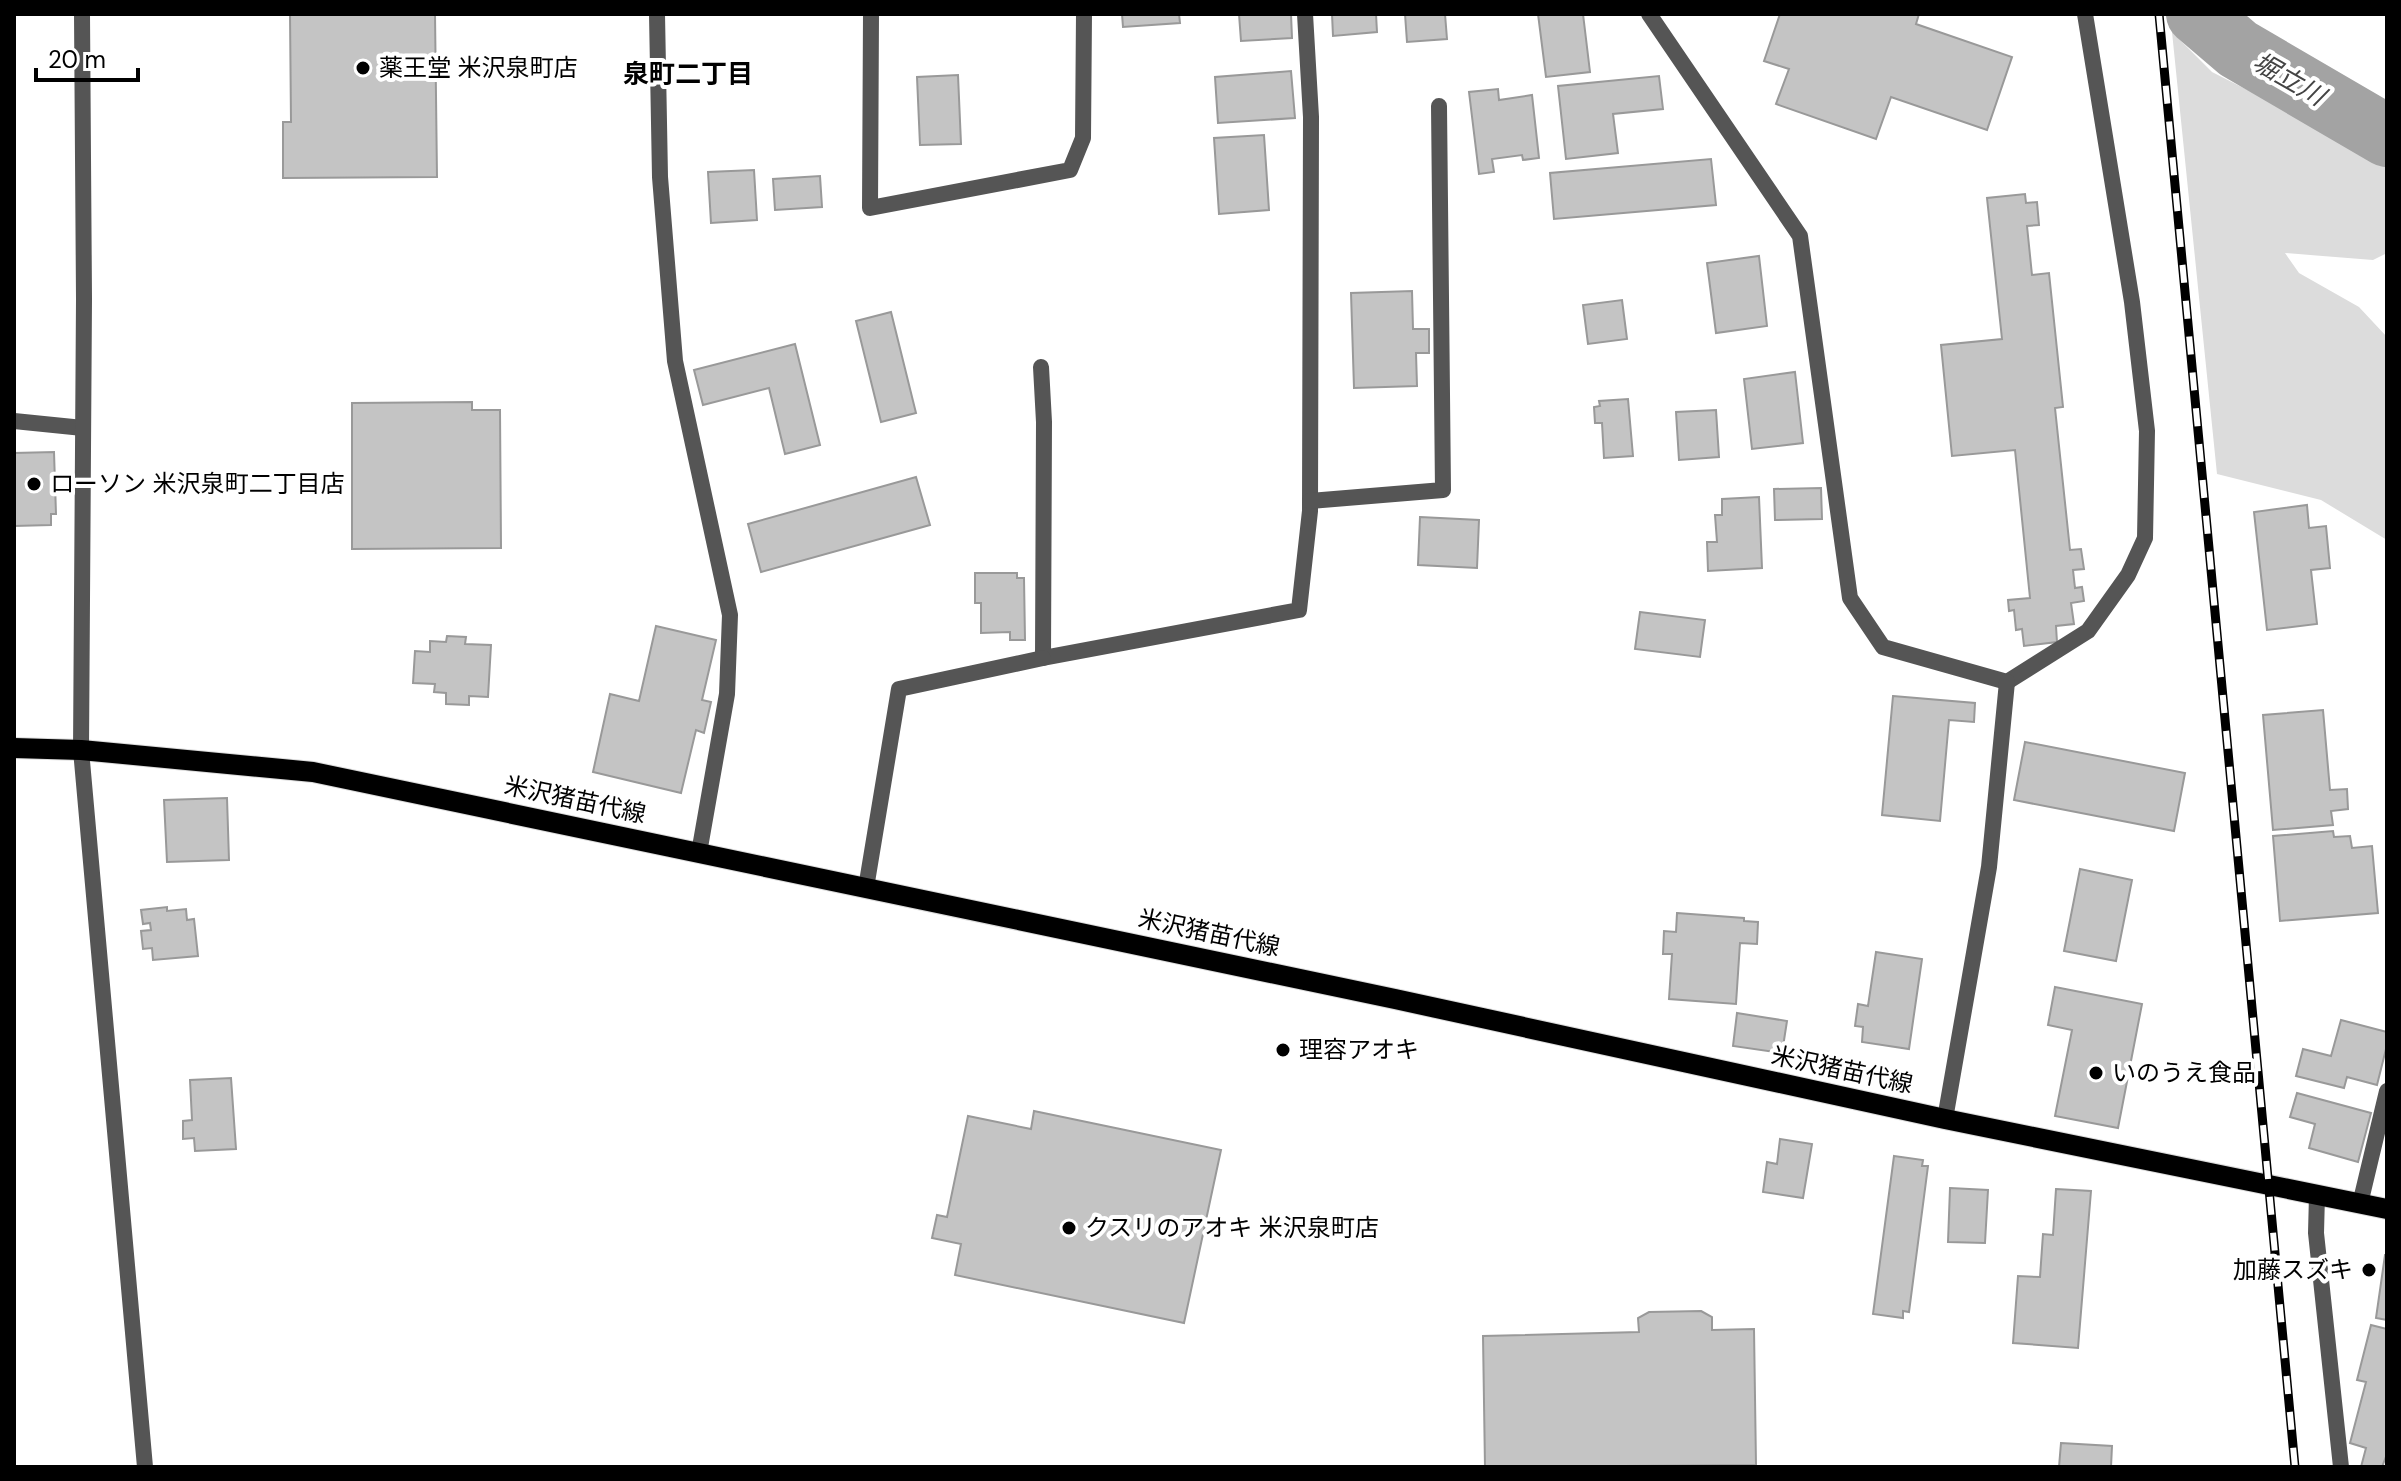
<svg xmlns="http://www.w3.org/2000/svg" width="2401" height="1481" font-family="'DM Sans','Noto Sans JP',sans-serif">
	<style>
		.green { fill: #dcdcdc }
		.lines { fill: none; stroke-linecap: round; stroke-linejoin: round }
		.river { stroke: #a3a3a3; stroke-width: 62 }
		.building { fill: #c4c4c4; stroke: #999; stroke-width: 2 }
		.primary-casing { stroke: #dbdbdb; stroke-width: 22 }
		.minor { stroke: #555; stroke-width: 16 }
		.tertiary { stroke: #555; stroke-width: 16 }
		.primary { stroke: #000; stroke-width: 20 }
		.rail-casing { stroke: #000; stroke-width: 9 }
		.rail { stroke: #fff; stroke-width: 6; stroke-dasharray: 18; stroke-linecap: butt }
		.poi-dot { fill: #000; stroke: #fff; stroke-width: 3 }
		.labels { text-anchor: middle; stroke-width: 8; stroke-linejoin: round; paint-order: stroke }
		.poi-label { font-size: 24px; fill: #000; stroke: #fff; text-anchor: start }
		.street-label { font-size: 24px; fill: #000; stroke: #fff }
		.neighbourhood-label { font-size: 26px; font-weight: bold; fill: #000; stroke: #fff }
		.water-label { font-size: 26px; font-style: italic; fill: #444; stroke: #fff }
	</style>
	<rect width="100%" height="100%" fill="#fff"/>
	<polygon class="green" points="2172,32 2212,72 2313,123 2387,155 2387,253 2373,260 2285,253 2299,273 2359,307 2387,337 2387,540 2321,500 2217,474"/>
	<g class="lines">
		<polyline class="river" points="2197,14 2238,49 2387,136"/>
	</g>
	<g class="building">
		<polygon points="290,14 435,14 437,177 283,178 283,122 291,122"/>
		<polygon points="1122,14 1179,14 1180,23 1123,27"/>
		<polygon points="1239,14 1291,14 1292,38 1241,41"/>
		<polygon points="1332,14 1376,14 1377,32 1333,36"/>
		<polygon points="1405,14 1445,14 1447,39 1407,42"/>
		<polygon points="1538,14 1583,14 1590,72 1546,77"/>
		<polygon points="1780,14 1919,14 1916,24 2012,57 1987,130 1891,97 1876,139 1776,104 1789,69 1764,61"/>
		<polygon points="1291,71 1295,118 1218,123 1215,77"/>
		<polygon points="958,75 961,144 920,145 917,77"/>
		<polygon points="1659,76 1663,109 1613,114 1618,153 1566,159 1558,86"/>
		<polygon points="1498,89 1499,100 1532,95 1539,158 1523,160 1522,155 1492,159 1494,172 1479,174 1469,92"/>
		<polygon points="1264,135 1269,210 1219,214 1214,138"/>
		<polygon points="1711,159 1716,205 1554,219 1550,173"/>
		<polygon points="754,170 757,220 711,223 708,172"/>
		<polygon points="820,176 822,207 775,210 773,179"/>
		<polygon points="2025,194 2026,203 2037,202 2039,225 2027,226 2032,275 2049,273 2063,407 2055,408 2070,550 2081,549 2084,569 2073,570 2075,588 2082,587 2084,601 2071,603 2074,624 2056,626 2057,642 2024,646 2022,629 2016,630 2014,610 2009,611 2008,600 2030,598 2015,450 1952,456 1941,345 2002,339 1987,198"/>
		<polygon points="1759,256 1767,326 1716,333 1707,263"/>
		<polygon points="1412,291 1413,329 1429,329 1429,353 1416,353 1417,386 1354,388 1351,293"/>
		<polygon points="1622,300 1627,339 1588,344 1583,305"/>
		<polygon points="891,312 916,413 881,422 856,321"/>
		<polygon points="795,344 820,445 785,454 769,388 703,405 694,370"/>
		<polygon points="1795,372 1803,443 1752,449 1744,379"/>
		<polygon points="1628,399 1633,456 1604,458 1602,423 1595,423 1594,407 1600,406 1599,401"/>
		<polygon points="472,402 472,410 500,410 501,548 352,549 352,403"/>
		<polygon points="1716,410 1719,457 1679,460 1676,412"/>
		<polygon points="54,452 56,514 51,514 51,525 14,526 14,453"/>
		<polygon points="916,477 930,525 761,572 748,524"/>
		<polygon points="1821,488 1822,519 1775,520 1774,489"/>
		<polygon points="1759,497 1762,568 1708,571 1707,542 1717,542 1715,515 1722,515 1722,499"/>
		<polygon points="2307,505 2309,528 2326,526 2330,568 2311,570 2317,624 2267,630 2254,512"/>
		<polygon points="1420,517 1479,520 1477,568 1418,565"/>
		<polygon points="975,573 1017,573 1017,578 1024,578 1025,640 1010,640 1010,632 981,633 981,603 975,603"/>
		<polygon points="1640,612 1705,620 1700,657 1635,649"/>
		<polygon points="656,626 716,640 702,700 711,702 704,733 696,730 681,793 593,772 610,694 639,701"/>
		<polygon points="447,636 466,637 465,644 491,645 488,697 469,696 469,705 446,704 446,693 434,692 435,684 413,683 415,651 430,652 430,641 446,642"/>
		<polygon points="1893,696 1975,703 1974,722 1949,720 1940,821 1882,815"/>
		<polygon points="2323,710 2330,790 2347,789 2348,809 2331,811 2333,825 2273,830 2263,715"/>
		<polygon points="2025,742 2185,773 2174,831 2014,800"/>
		<polygon points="227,798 229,860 167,862 164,800"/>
		<polygon points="2333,831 2334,837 2350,836 2352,848 2372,846 2378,913 2280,921 2273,836"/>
		<polygon points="2080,869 2132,880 2116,961 2064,951"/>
		<polygon points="167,907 167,911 186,909 187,920 194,919 198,956 153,960 152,948 143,949 141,931 151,930 150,923 143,924 141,910"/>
		<polygon points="1677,913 1744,918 1744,921 1758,922 1757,944 1740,943 1736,1004 1669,999 1672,954 1663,954 1664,931 1676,932"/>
		<polygon points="1876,952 1922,959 1909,1049 1862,1042 1863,1027 1855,1026 1858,1004 1868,1006"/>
		<polygon points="2055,987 2142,1004 2118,1128 2055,1116 2072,1030 2048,1025"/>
		<polygon points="1737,1013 1787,1021 1782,1053 1733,1046"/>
		<polygon points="2341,1020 2387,1032 2387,1045 2377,1085 2347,1077 2344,1088 2296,1076 2303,1049 2331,1056"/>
		<polygon points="231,1078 236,1149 195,1151 194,1138 183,1139 183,1121 192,1120 190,1080"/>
		<polygon points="2297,1093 2371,1113 2358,1162 2309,1148 2315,1124 2290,1117"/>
		<polygon points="1034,1111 1221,1150 1184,1323 955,1275 961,1244 932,1238 937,1215 947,1217 968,1116 1031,1129"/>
		<polygon points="1780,1139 1812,1144 1803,1198 1763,1192 1767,1162 1777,1164"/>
		<polygon points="1894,1156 1923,1160 1922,1166 1928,1166 1909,1312 1903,1311 1903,1318 1873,1314"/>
		<polygon points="1950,1188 1988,1190 1985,1243 1948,1242"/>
		<polygon points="2056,1189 2091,1191 2078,1348 2013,1343 2018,1276 2040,1277 2043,1234 2053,1235"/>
		<polygon points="2385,1255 2387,1255 2387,1320 2376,1318"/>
		<polygon points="1701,1311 1712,1317 1712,1330 1754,1329 1756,1465 1485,1467 1483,1336 1639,1332 1638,1318 1649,1312"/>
		<polygon points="2371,1325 2387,1329 2387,1454 2382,1467 2361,1467 2366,1448 2350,1443 2366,1382 2357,1380"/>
		<polygon points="2061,1443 2112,1446 2111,1467 2059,1467"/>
	</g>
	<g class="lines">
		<defs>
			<polyline id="primary" points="14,748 81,750 313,772 1395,999 1945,1119 2387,1209"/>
		</defs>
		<use href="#primary" class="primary-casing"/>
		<g class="minor">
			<polyline points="657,14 660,177 675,361 730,615 727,694 699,853"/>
			<polyline points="871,14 870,208 1070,170 1083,138 1084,14"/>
			<polyline points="1649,14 1800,236 1850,598 1883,647 2007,682 2088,631 2128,575 2145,538 2147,431 2132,302 2085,14"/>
			<polyline points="1041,367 1044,422 1043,658 1299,610 1310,511 1311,117 1305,14"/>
			<polyline points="14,421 83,428"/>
			<polyline points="1310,501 1443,490 1439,106"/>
			<polyline points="81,750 84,299 82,14"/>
			<polyline points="866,888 899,689 1043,658"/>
			<polyline points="1945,1119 1989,867 2007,682"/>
			<polyline points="2317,1195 2316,1233 2341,1467"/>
			<polyline points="2360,1204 2387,1091"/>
		</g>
		<polyline class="tertiary" points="81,750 145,1467"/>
		<use href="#primary" class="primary"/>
		<defs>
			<polyline id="rail" points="2159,14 2295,1467"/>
		</defs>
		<use href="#rail" class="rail-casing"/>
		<use href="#rail" class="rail"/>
	</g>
	<g class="poi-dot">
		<circle cx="363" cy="68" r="8"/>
		<circle cx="34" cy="484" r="8"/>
		<circle cx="1283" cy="1050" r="8"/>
		<circle cx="2096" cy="1073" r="8"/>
		<circle cx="1069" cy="1228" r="8"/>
		<circle cx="2369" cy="1270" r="8"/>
	</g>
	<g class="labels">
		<g class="poi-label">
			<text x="379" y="76">薬王堂 米沢泉町店</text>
			<text x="50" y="492">ローソン 米沢泉町二丁目店</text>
			<text x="1299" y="1058">理容アオキ</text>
			<text x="2112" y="1081">いのうえ食品</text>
			<text x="1085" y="1236">クスリのアオキ 米沢泉町店</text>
			<text x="2353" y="1278" text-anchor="end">加藤スズキ</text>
		</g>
		<g class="street-label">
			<text transform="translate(575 800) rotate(12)" y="8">米沢猪苗代線</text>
			<text transform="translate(1209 933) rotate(12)" y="8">米沢猪苗代線</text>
			<text transform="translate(1842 1070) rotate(12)" y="8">米沢猪苗代線</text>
		</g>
		<g class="neighbourhood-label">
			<text x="688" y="83">泉町二丁目</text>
		</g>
		<g class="water-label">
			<text transform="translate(2289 79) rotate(30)" y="9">堀立川</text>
		</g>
	</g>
	<rect width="2401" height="1481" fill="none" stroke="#000000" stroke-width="32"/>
	<path d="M36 68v12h102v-12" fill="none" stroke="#000000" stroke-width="4"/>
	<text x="48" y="68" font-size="24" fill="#000000" stroke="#ffffff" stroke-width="6" paint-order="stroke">20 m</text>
</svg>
